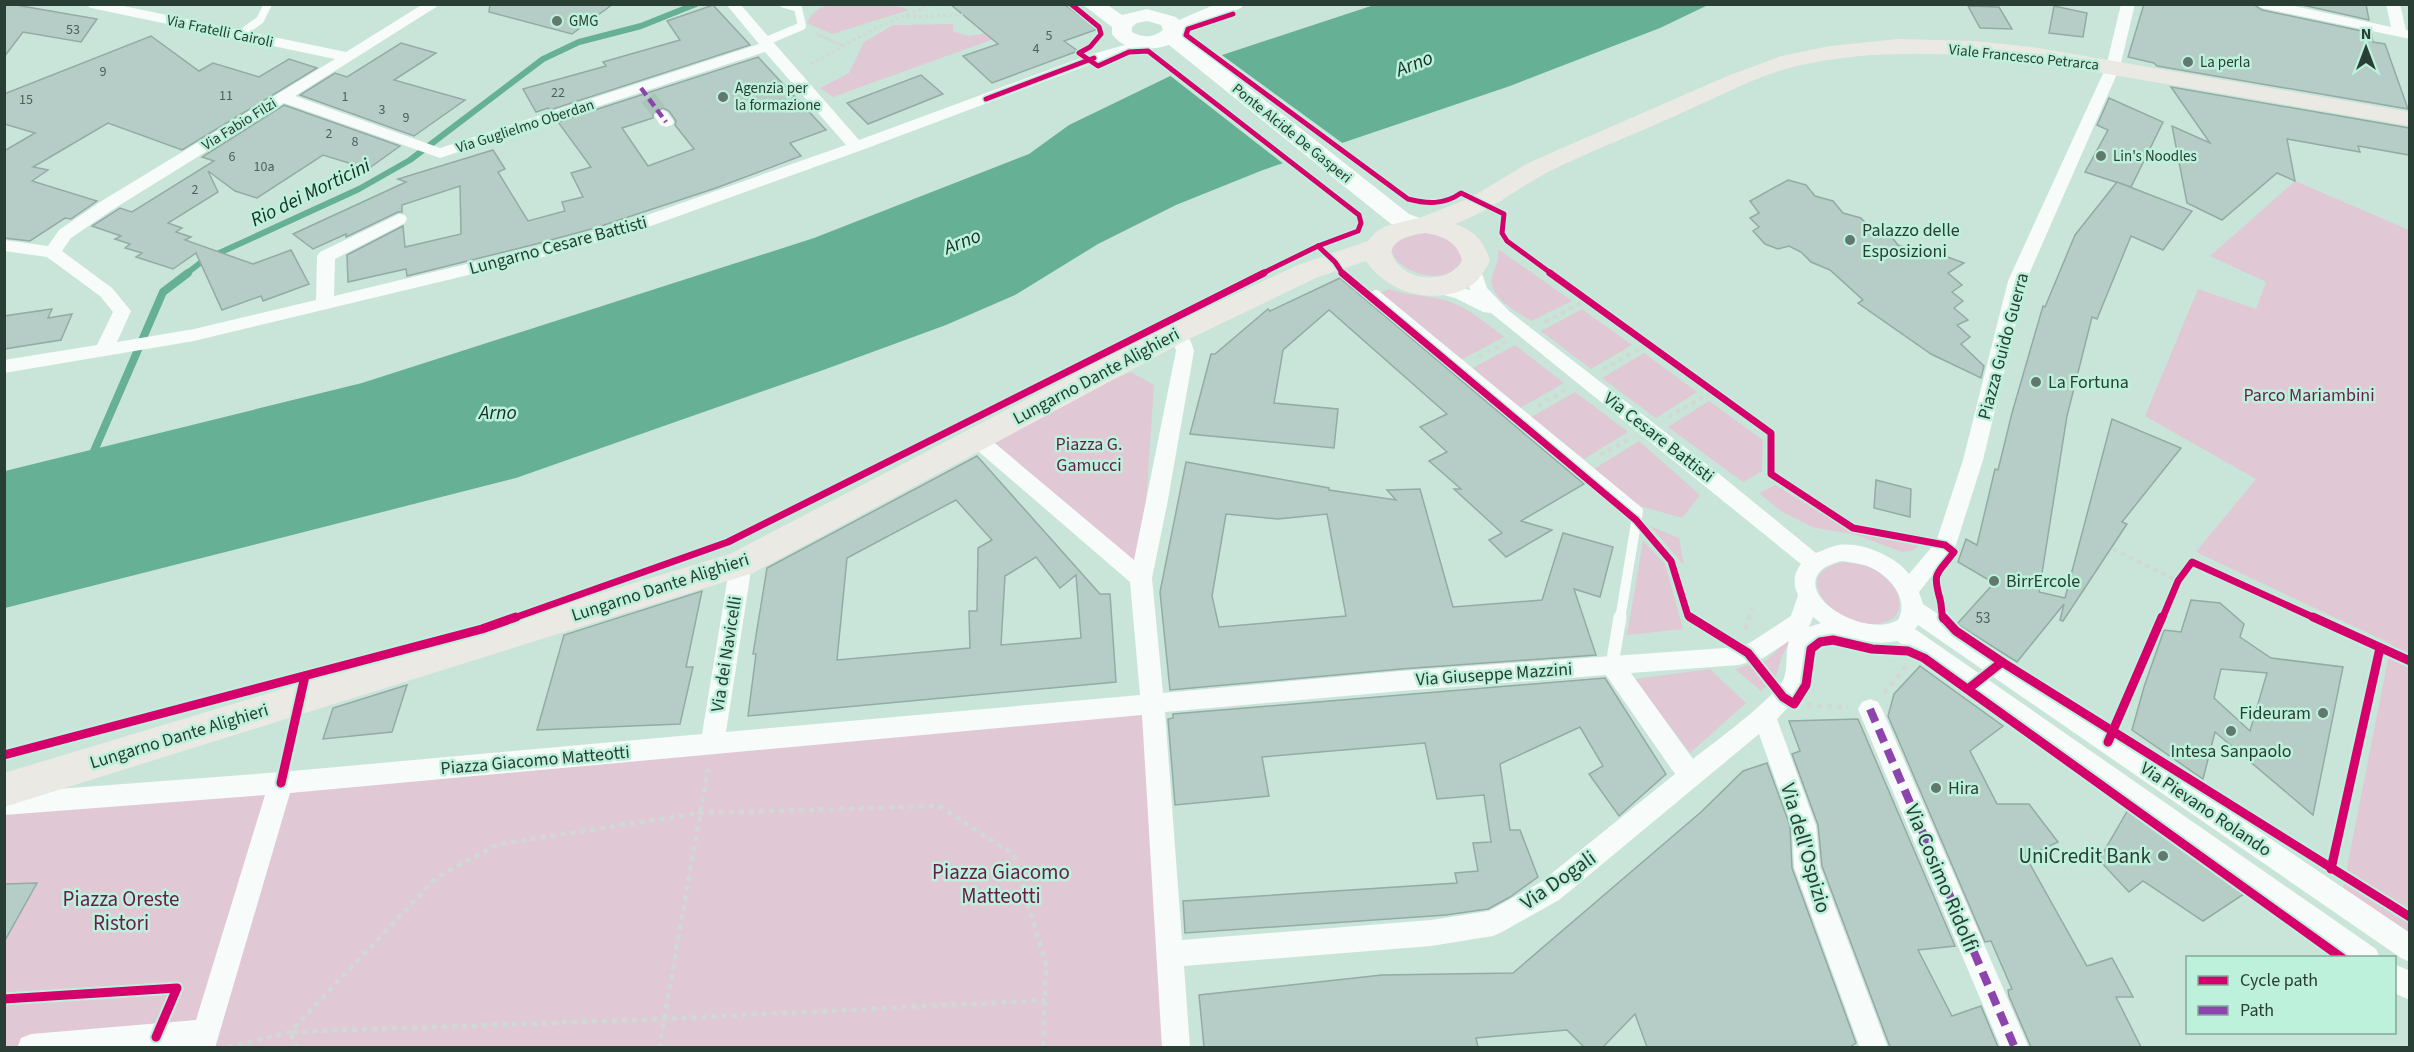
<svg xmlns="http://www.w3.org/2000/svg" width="2414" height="1052" font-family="'Source Sans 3',sans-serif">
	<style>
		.green { fill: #e0c8d5 }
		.water { fill: #66b096 }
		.pier { fill: #c9e5d9 }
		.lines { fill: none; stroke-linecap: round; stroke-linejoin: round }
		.stream-far1 { stroke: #66b096; stroke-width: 6 }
		.stream { stroke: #66b096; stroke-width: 8 }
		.building { fill: #b5cdc6; stroke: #93aba4; stroke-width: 1.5; fill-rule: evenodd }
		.street-tunnel { stroke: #a9c4b8; stroke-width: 16; stroke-dasharray: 16 8; stroke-linecap: butt }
		.path-far2 { stroke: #d0d9d5; stroke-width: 3; stroke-dasharray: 3 3; stroke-linecap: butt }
		.path-far1 { stroke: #d0d9d5; stroke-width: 4; stroke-dasharray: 4.5 4.5; stroke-linecap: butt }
		.path { stroke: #d0d9d5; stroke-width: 4.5; stroke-dasharray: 5 5; stroke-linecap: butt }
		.lane-far2 { stroke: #f7fbf9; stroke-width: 8 }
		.lane-far1 { stroke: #f7fbf9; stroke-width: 10 }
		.lane { stroke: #f7fbf9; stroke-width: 13 }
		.street { fill: #f7fbf9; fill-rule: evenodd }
		.secondary { fill: #f7fbf9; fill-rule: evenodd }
		.primary { fill: #eae9e4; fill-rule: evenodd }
		.quiet-far1 { stroke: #8e44ad; stroke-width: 4.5; stroke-dasharray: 9 4.5; stroke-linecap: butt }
		.quiet { stroke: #8e44ad; stroke-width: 8; stroke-dasharray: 14 8; stroke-linecap: butt }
		.cycleway-far2-casing { stroke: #bdf1db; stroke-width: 8 }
		.cycleway-far1-casing { stroke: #bdf1db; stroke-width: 10 }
		.cycleway-casing { stroke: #bdf1db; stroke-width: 13 }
		.cycleway-far2 { stroke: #d6006c; stroke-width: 5 }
		.cycleway-far1 { stroke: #d6006c; stroke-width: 7 }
		.cycleway { stroke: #d6006c; stroke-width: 9 }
		.poi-dot { fill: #61786e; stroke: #bdf1db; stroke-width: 2 }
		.labels { text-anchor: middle; stroke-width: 5; stroke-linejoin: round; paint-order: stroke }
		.far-number-label { font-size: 14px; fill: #4c6259 }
		.far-poi-label { font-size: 15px; fill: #293e35; stroke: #bdf1db; text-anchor: start }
		.far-street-label { font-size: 15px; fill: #293e35; stroke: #bdf1db }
		.number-label { font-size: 15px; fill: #4c6259 }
		.poi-label { font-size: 18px; fill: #293e35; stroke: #bdf1db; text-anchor: start }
		.street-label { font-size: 18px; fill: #293e35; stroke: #bdf1db }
		.park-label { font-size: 18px; fill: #681c4a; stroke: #bdf1db }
		.water-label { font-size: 20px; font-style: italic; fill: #143026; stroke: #bdf1db }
		.near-street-label { font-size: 21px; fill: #293e35; stroke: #bdf1db }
		.near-poi-label { font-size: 21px; fill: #293e35; stroke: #bdf1db; text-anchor: end }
		.near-park-label { font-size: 21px; fill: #681c4a; stroke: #bdf1db }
	</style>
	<rect width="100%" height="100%" fill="#c9e5d9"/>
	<g class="green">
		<path d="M866,5C882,8 894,3 909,10L832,34L807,23C818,0 842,4 866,5Z"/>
		<polygon points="953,24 953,31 969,36 1027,27 833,97 820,88 849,73 864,42 893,25"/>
		<polygon points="2295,181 2409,230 2409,938 2342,893 2391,644 2196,552 2256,479 2145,416 2198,289 2256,309 2266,282 2210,256"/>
		<path d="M1417,231L1449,237L1463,256C1450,300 1368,260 1399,238C1404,235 1411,233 1417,231Z"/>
		<path d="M1498,249L1572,301L1531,321C1517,311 1488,298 1492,277C1495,266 1500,261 1498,249Z"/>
		<path d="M1389,289C1406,295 1422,295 1440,299C1464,304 1485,322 1504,337L1461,360L1380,293Z"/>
		<polygon points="1582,309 1632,345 1591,369 1541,331"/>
		<polygon points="1515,345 1564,383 1520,408 1471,369"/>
		<polygon points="1644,353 1697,392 1656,418 1602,378"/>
		<polygon points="1131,372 1154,385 1141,578 977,439"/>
		<polygon points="1575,392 1628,432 1584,459 1531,417"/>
		<polygon points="1709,401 1763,440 1762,471 1743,482 1668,427"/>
		<polygon points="1639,441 1700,495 1682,518 1640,506 1594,469"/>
		<polygon points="1775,485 1852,532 1918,546 1914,550 1902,552 1856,535 1812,527 1781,511 1759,493"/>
		<polygon points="1650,526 1679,538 1684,565"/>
		<polygon points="1643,541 1665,564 1683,629 1627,635"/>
		<path d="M1844,562C1857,563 1868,565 1879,572C1902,587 1912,620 1876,624C1838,629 1784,573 1844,562Z"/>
		<polygon points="1808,628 1789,643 1782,656 1775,679 1761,691 1735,669 1767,660 1785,642"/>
		<polygon points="1710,669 1746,703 1690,753 1634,679"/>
		<polygon points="1153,705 1176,1047 5,1048 5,804"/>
	</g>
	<polygon class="water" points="1374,5 1708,5 1660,28 1510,86 1263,170 1176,205 1098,244 1015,295 946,325 826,369 516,478 5,608 5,471 362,383 814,238 1029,154 1069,125 1195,64"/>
	<polygon class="pier" points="1219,53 1345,145 1285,165 1168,74 1194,61"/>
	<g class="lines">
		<polyline class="stream-far1" points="186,274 204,260 359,189 410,160 543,59 579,42 641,26 696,4"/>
		<polyline class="stream" points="91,458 163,292 188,273"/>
	</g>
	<g class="building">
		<polygon points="4,4 10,4 97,19 81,42 23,32 4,57"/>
		<polygon points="490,4 613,4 572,34 489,12"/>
		<polygon points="950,4 1064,4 1098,29 1064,41 1078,51 992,83 963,56 998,44"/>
		<polygon points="2144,4 2253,4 2262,10 2371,33 2373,42 2385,44 2408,109 2157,66 2154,63 2128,57"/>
		<polygon points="2298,4 2366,4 2369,20"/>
		<polygon points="713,5 750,45 550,110 548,108 536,112 523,89 606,66 603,62 680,40 667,21"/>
		<polygon points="1968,6 1999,7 2012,29 1980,28"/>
		<polygon points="2054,6 2087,13 2083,37 2049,33"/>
		<polygon points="151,36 199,71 213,63 259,77 289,59 317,68 182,150 108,123 33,167 48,170 32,181 97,201 71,219 65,218 30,241 4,238 4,151 35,133 4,124 4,94"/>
		<polygon points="401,43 436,53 394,80 465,100 414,136 300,95 335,73 347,77"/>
		<path d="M758,57L826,130L790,143L801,156L716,188L595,228L536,244L407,276L406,269L348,282L347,255L403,226L405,247L461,234L460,186L402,205V212H398L346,237V234L313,249L293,234L406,182L398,179L493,150L505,169L498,172L528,221L565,211L562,202L583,197L571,173L591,167L558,122ZM663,108L669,111L676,121L675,125L694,149L648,166L622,128L653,118V113Z"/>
		<polygon points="921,75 943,94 868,124 847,103"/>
		<polygon points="2171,87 2409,128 2409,155 2358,146 2360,152 2287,139 2295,181 2277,173 2222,220 2187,203 2172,126 2210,143"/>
		<polygon points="2109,98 2163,122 2131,187 2085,172 2108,130 2097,125"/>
		<polygon points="284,105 400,146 368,169 323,155 257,198 235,191 208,171 218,192 168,223 182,228 176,232 191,237 185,240 253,264 291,250 309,284 263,301 261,296 222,310 196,253 173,269 136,257 142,253 125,248 130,244 115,239 121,236 92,226 120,208 132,212 214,161 202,157"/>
		<polygon points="1788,180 1806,185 1815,196 1833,201 1843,213 1861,218 1871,229 1890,235 1898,245 1918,251 1923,248 1964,263 1948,273 1962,285 1952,292 1963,301 1954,308 1968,320 1957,325 1970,337 1961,344 1984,366 1981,378 1931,354 1858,303 1863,300 1830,270 1811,262 1801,252 1789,246 1778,249 1765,244 1753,231 1759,227 1750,218 1759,213 1750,201"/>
		<polygon points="2117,182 2192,211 2163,250 2131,236 2097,319 2092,317 2067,416 2039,592 2065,598 2112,419 2181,448 2122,522 2127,524 2063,621 2060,620 2064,604 2017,662 1957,624 1994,583 1958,562 1966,539 1977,545 1995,469 1998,470 2012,413 2043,306 2045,307 2075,235"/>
		<polygon points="1340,278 1584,484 1521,521 1552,530 1506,557 1489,540 1502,533 1454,489 1461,489 1429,461 1447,452 1420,427 1447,414 1329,310 1283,350 1274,403 1338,409 1334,448 1190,434 1211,354 1215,354 1268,309 1270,311"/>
		<polygon points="52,309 48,318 72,314 61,340 4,349 4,316"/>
		<path d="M977,456L1100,594H1110L1116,682L748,716L756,654H753L767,568ZM956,500L992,540L978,548L977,611H969L970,648L837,660L847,558ZM1036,557L1060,588L1076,575L1081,638L1001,645L1005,576Z"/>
		<path d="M1186,462L1329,488V490L1396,500L1387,490L1420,489L1453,607L1542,600L1563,533L1613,547L1600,597L1574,589L1596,655L1401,669L1170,690L1160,592ZM1226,514L1278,519L1327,514L1346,616L1219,627L1212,596Z"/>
		<polygon points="1876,480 1911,489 1910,517 1874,508"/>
		<polygon points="702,591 686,667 693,667 680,724 537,730 564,635"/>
		<path d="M2191,600L2220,603L2244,624L2240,637L2271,658L2343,667L2313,815L2215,732L2203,779L2132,730L2144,687L2164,630L2181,632ZM2221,669L2267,673L2250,731L2214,698Z"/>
		<polygon points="1920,666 2003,726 1970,751 1997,804 2029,804 2058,842 2026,857 2087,966 2112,958 2133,997 2116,997 2141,1047 2031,1047 2009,996 2008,990 2012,989 1991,941 1985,942 1888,716 1894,694"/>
		<polygon points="1605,678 1666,774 1619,816 1589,774 1603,766 1580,727 1500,764 1510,830 1520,830 1538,877 1510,897 1488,909 1446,915 1185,933 1183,901 1457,883 1455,873 1478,871 1473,843 1491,842 1484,795 1437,799 1425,743 1262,757 1269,796 1175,805 1168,719 1173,718 1173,714"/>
		<polygon points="407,685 392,732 323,739 333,708"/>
		<polygon points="1858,719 1955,946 1918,950 1952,1016 1981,1006 1998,1047 1890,1047 1822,866 1818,825 1792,754 1800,751 1789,721"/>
		<polygon points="1767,763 1790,826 1792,868 1856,1043 1850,1047 1647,1047 1635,1014 1603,1047 1584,1047 1567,1030 1476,1038 1478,1047 1204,1047 1199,995 1382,975 1513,973 1701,812 1743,771"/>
		<polygon points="2129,808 2247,892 2203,921 2143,881 2129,892 2099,860"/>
		<polygon points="37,883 4,942 4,884"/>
	</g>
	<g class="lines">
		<polyline class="street-tunnel" points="648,98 662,115"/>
		<g class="path-far2">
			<polyline points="907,17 963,15"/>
			<polyline points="816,33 843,46 817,34"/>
			<polyline points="811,64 876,28 932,4"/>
		</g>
		<g class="path-far1">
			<polyline points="1545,322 1587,300"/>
			<polyline points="1479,357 1507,342"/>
			<polyline points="1603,369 1647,345"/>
			<polyline points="1538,406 1565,390"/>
			<polyline points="1668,417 1712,392"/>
			<polyline points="1771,433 1779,436"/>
			<polyline points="1600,455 1628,440"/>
			<polyline points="2113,549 2178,581"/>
			<polyline points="1748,619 1753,609"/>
		</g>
		<g class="path">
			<polyline points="1745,629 1749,617"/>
			<polyline points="1884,693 1908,664"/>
			<polyline points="1807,705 1848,707"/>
			<polyline points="228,1047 290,1032 437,877 499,844 700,813 939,806 1014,855 1046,965 1043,1048"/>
			<polyline points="298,1048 290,1032 664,1019 1045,1000"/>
			<polyline points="659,1048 708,769"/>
		</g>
		<g class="lane-far2">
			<polyline points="239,35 260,20 268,4"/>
			<polyline points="764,42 802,26 798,8 784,4"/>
		</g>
		<polyline class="lane-far1" points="1376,295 1638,511 1620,619"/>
		<polyline class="lane" points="1612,665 1620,617"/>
		<g class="street">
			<path d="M84,4H114L346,52L423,4H441L295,96L440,148L759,44L726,4H740L859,140L1089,55L1146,39L1153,43L1151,46L1099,61L862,150L648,227L568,251L194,341L4,373V360L97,345L113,312L100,296L47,257L4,251V240L48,246L59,230L100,202L335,59L91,8ZM765,52L846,145L636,219L558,242L334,296L335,259L405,223L407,219L405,215L399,214L320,252L317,256L316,300L194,329L117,342L131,311L112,288L62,251L71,238L112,210L284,103L440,158Z"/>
			<path d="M2121,4H2135L2120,67L2026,281L1983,460L1956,545L1919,592L1923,604L2410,933V962L2401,958L1918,625L1915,629L2376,949L2380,958H2344L1897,641C1868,648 1837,630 1810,648C1806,687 1805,690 1777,719L1816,826L1820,867L1888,1048H1860L1794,867L1792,826L1759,734L1559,900L1502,932L1493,936L1431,946L1184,966L1190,1048H1162L1142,715L290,793L215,1048H17L21,1038L31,1034L196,1020L265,795L4,815V793L281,772L702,734L730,564L733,558L741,556L749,558L752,564L726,732L1140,695L1130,582L970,444L967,439L970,434L977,432L984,434L1134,560L1176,351L1174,344L1166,334L1168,330C1183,325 1191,338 1194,351L1167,505L1152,578L1163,693L1401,671L1739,647L1748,644L1791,616L1798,595C1793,584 1793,574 1801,564L1491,313L1483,312L1455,298L1425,290L1422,286L1425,282L1431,280L1470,290L1464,269L1467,265H1479L1487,288L1509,311L1718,473L1816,553C1824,550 1832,546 1839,545C1862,542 1895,556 1909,574L1936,542L1963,460L2008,281L2106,67ZM1841,561C1848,562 1857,563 1864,565C1885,571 1911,597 1898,620C1870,637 1804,604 1817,576C1821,567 1832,564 1841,561ZM1813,617L1821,623L1809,627ZM1789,641C1785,652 1788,666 1784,678C1777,697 1712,744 1693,759L1631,673L1739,665L1763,658ZM1606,675L1675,774L1541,882L1489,911L1431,920L1182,940L1165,712L1401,691Z"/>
			<polygon points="2255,4 2285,4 2391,27 2386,4 2400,4 2406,30 2410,31 2410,39 2262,8"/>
			<polygon points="662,110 667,112 674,122 672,125 666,127 660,125 654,115"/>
			<polygon points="1870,699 1878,702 1882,709 2029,1048 2001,1048 1858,709 1862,702"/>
			<polygon points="2394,964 2410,971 2410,1000 2394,993"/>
		</g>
		<path class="secondary" d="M1082,4H1106L1122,15L1147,9L1176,17L1179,20L1216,4H1244L1241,8L1181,34L1409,214L1425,220L1428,225L1425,230L1416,233L1391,224L1169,45C1151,51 1124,52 1112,34V27ZM1147,21L1161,25L1163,30C1153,38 1143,38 1132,32V27L1137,23Z"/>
		<path class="primary" d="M1898,39L1974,41L2032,47L2410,112V126L2032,61C1954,53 1874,48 1797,66C1755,76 1714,99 1675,116C1633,135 1588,152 1546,173C1515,190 1489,212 1455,224C1474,230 1485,242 1490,261C1484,271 1479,281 1470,286C1435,307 1387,293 1366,261L1318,277L1185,341L753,573L4,807V773L730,554L1165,327L1298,265L1368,241L1377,231L1386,226L1422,217L1472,197L1528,163L1725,77L1781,56L1830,46ZM1425,233C1443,236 1458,242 1462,261C1447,287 1398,281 1391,251C1396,238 1412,235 1425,233Z"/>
		<polyline class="quiet-far1" points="641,88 666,122"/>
		<polyline class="quiet" points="1870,709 2015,1048"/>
		<defs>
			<g id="cycleway-far2">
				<polyline points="1071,4 1099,27 1101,34 1090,47 1079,53 1098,66 1129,52 1148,51 1359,215 1361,223 1358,231 1318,246 1261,274"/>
				<path d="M1233,14L1188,29L1186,35L1408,199C1427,204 1444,205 1461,193L1504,214L1502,233L1507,241L1552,274"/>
				<polyline points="986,99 1094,58"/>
				<polyline points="1318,246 1335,262 1343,274"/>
			</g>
			<g id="cycleway-far1">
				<polyline points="1342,273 1636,520 1671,561 1688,616 1692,619"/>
				<path d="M1550,273L1771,433V474L1853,528L1945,545L1954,552C1937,575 1932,571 1940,599C1942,606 1941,612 1943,619"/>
				<polyline points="511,619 728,542 1264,273"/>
				<polyline points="2162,619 2178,581 2192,562 2317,619"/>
			</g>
			<g id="cycleway">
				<polyline points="1690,617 1748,653 1783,697 1794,704 1806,685 1811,649 1820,642 1833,640 1872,649 1908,651 1924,658 2342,958"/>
				<polyline points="1943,617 1956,631 2002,662 1968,689"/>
				<polyline points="2313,617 2410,661"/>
				<polyline points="2002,662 2410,917"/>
				<polyline points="2108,742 2162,617"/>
				<polyline points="4,755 482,629 516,617"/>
				<polyline points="281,783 305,676"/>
				<polyline points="2331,869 2380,648"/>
				<polyline points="4,999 177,988 156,1037"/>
			</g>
		</defs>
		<use href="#cycleway-far2" class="cycleway-far2-casing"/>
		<use href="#cycleway-far1" class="cycleway-far1-casing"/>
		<use href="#cycleway" class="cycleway-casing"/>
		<use href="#cycleway-far2" class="cycleway-far2"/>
		<use href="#cycleway-far1" class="cycleway-far1"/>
		<use href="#cycleway" class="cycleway"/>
	</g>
	<g class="poi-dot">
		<circle cx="557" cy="21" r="6"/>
		<circle cx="2188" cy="62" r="6"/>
		<circle cx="723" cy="97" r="6"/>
		<circle cx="2101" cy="156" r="6"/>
		<circle cx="1850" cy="240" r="6"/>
		<circle cx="2036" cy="382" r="6"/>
		<circle cx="1994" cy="581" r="6"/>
		<circle cx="2323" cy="713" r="6"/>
		<circle cx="2231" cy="731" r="6"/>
		<circle cx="1936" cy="788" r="6"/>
		<circle cx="2163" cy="856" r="6"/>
	</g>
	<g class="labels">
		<g class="far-number-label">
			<text x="73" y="34">53</text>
			<text x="1049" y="40">5</text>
			<text x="1036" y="53">4</text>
			<text x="103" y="76">9</text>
			<text x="558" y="97">22</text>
			<text x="226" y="100">11</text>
			<text x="345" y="101">1</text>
			<text x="26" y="104">15</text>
			<text x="382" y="114">3</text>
			<text x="406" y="122">9</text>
			<text x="329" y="138">2</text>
			<text x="355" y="146">8</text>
			<text x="232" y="161">6</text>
			<text x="264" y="171">10a</text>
			<text x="195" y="194">2</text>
		</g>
		<g class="far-poi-label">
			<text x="569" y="26">GMG</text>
			<text x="2200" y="67">La perla</text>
			<text x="735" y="93">Agenzia per<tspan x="735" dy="17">la formazione</tspan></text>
			<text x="2113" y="161">Lin's Noodles</text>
		</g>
		<g class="far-street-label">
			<text transform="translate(220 31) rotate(12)" y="5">Via Fratelli Cairoli</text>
			<text transform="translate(2024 57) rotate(6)" y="5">Viale Francesco Petrarca</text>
			<text transform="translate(239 124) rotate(-32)" y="5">Via Fabio Filzi</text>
			<text transform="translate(525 126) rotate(-18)" y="5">Via Guglielmo Oberdan</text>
			<text transform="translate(1292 133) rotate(39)" y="5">Ponte Alcide De Gasperi</text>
		</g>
		<g class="number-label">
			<text x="1983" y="623">53</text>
		</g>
		<g class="poi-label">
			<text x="1862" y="236">Palazzo delle<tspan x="1862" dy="21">Esposizioni</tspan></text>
			<text x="2048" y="388">La Fortuna</text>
			<text x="2006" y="587">BirrErcole</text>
			<text x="2311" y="719" text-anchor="end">Fideuram</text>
			<text x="2231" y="757" text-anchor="middle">Intesa Sanpaolo</text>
			<text x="1948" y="794">Hira</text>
		</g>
		<g class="street-label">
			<text transform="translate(558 245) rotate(-15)" y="6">Lungarno Cesare Battisti</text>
			<text transform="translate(2003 346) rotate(-75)" y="6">Piazza Guido Guerra</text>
			<text transform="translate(1096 376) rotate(-28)" y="6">Lungarno Dante Alighieri</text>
			<text transform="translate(1659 437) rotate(38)" y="6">Via Cesare Battisti</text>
			<text transform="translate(660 587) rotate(-18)" y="6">Lungarno Dante Alighieri</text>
			<text transform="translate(726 654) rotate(-81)" y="6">Via dei Navicelli</text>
			<text transform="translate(1494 674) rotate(-4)" y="6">Via Giuseppe Mazzini</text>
			<text transform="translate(179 736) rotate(-17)" y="6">Lungarno Dante Alighieri</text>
			<text transform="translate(535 760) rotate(-5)" y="6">Piazza Giacomo Matteotti</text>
			<text transform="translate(2206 809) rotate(34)" y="6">Via Pievano Rolando</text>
		</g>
		<g class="park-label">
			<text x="2309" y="401">Parco Mariambini</text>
			<text x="1089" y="450">Piazza G.<tspan x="1089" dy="21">Gamucci</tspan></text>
		</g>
		<g class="water-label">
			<text transform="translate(1414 63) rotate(-22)" y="7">Arno</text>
			<text transform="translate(310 192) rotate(-26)" y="7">Rio dei Morticini</text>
			<text transform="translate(962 241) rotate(-22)" y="7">Arno</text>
			<text x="498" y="419">Arno</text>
		</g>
		<g class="near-street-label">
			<text transform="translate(1806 848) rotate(74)" y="7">Via dell'Ospizio</text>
			<text transform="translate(1942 878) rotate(67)" y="7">Via Cosimo Ridolfi</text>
			<text transform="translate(1558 880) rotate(-35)" y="7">Via Dogali</text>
		</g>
		<g class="near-poi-label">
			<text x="2151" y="863">UniCredit Bank</text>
		</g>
		<g class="near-park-label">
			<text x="1001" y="879">Piazza Giacomo<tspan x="1001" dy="24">Matteotti</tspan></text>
			<text x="121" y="906">Piazza Oreste<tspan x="121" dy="24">Ristori</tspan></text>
		</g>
	</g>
	<rect width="2414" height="1052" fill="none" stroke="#293e35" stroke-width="12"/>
	<rect x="2186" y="956" width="210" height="78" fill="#bdf1db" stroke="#82a999" stroke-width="1.5"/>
	<rect x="2198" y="976" width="30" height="9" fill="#d6006c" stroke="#82a999" stroke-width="1.5"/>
	<text x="2240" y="986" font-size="18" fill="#293e35">Cycle path</text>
	<rect x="2198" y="1006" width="30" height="9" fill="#8e44ad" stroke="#82a999" stroke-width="1.5"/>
	<text x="2240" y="1016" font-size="18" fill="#293e35">Path</text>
	<g transform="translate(2366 48)" stroke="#bdf1db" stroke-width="4.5" paint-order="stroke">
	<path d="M0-4.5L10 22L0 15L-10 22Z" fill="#293e35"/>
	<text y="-9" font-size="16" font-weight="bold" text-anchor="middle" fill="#293e35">N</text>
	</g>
</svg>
